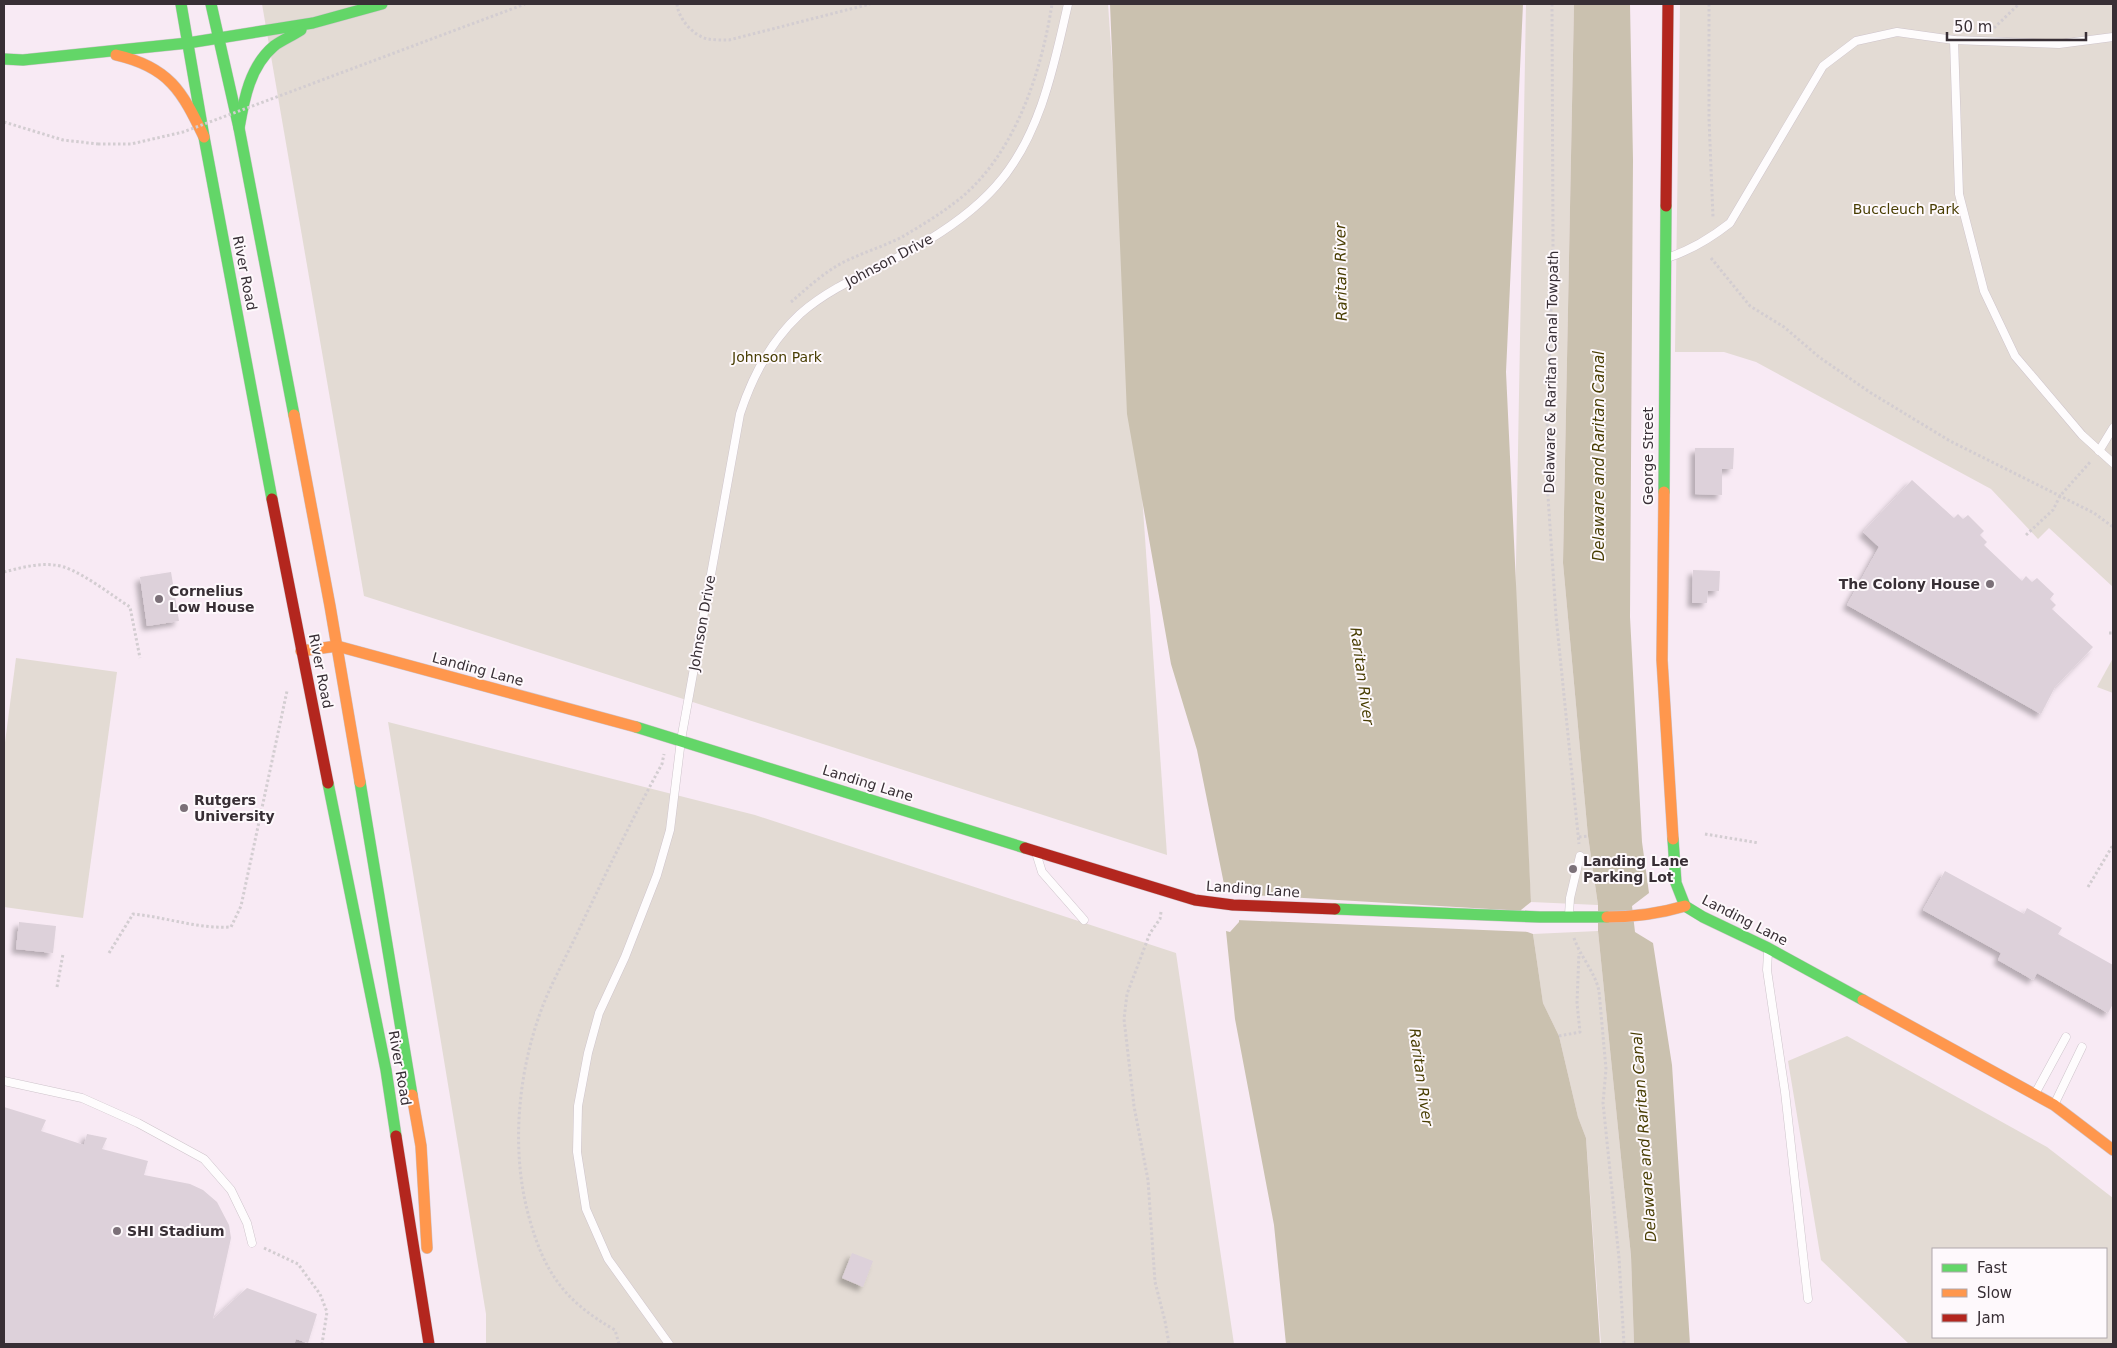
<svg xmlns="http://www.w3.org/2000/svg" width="2117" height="1348" font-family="'DejaVu Sans',sans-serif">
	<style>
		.green { fill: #e3dbd4; fill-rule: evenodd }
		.water { fill: #cac1af }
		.pier { fill: #f8eaf4 }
		.building { fill: #ddd1da; filter: url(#shadow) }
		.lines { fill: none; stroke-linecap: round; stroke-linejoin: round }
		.lane-casing { stroke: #cec4cb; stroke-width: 9 }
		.fast-casing { stroke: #cec4cb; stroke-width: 12 }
		.slow-casing { stroke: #cec4cb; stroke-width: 12 }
		.jam-casing { stroke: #cec4cb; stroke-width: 12 }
		.path { stroke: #d3cdd1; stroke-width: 3; stroke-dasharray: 2.5 2.5; stroke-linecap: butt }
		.lane { stroke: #fefcfd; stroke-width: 8 }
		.fast { stroke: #63d668; stroke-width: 11 }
		.slow { stroke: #ff974d; stroke-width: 11 }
		.jam { stroke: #b3261e; stroke-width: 11 }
		.path-bridge { stroke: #d3cdd1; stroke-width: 3; stroke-dasharray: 2.5 2.5; stroke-linecap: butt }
		.poi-dot { fill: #7b7078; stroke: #fef9fc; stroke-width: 2 }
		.labels { text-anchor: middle; stroke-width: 4; stroke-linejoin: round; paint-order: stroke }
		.park-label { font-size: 14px; fill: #483d02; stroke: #fef9fc }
		.street-label { font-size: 14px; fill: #382f35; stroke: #fef9fc }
		.poi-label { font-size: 14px; font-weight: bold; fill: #382f35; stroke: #fef9fc; text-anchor: start }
		.water-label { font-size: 15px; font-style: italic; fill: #483d02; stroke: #fef9fc }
	</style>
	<defs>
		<filter id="shadow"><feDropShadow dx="-4.5" dy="4.5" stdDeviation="2.5" flood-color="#0004"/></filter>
	</defs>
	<rect width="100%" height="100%" fill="#f8eaf4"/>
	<g class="green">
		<polygon points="262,4 1108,4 1167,855 364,596"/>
		<polygon points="1526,4 1574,4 1563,563 1588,836 1598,905 1531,902 1515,618"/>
		<polygon points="1680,4 2113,4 2113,587 2049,528 2038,539 1991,489 1756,362 1724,352 1675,352"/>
		<polygon points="16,658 117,672 83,918 4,907 4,750"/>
		<polygon points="2113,658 2113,693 2097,687"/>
		<polygon points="388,722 755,815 1176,953 1234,1344 486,1344 486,1314"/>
		<polygon points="1598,931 1631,1256 1634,1344 1601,1344 1586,1138 1578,1117 1559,1036 1543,1003 1533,934"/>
		<path d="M1847,1036L2047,1147L2113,1198V1344H1909L1821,1260L1788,1061ZM1933,1249H2106V1337H1933Z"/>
	</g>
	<g class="water">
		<polygon points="1110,4 1523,4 1506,372 1531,902 1521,910 1522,930 1533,934 1543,1003 1559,1036 1578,1117 1586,1138 1600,1344 1286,1344 1274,1225 1235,1019 1226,931 1230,932 1239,922 1239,892 1225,889 1197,750 1171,664 1127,414"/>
		<polygon points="1574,4 1630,4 1633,160 1630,617 1642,842 1649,893 1632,906 1635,932 1653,943 1672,1065 1690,1344 1634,1344 1631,1256 1598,931 1598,905 1588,836 1563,563"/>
	</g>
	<polygon class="pier" points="1236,894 1524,911 1525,928 1534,932 1236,920"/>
	<g class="building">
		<polygon points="1695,448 1734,448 1733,469 1722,469 1722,495 1695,494"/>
		<polygon points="1912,480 1954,518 1958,514 1963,519 1968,515 1984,531 1980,535 1987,542 1984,545 2022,581 2026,576 2032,582 2037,578 2054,594 2050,599 2056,605 2052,609 2093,647 2055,687 2041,714 1847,605 1879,547 1863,532"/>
		<polygon points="1693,570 1720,571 1719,591 1708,591 1707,603 1692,603"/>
		<polygon points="171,572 179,621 147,626 140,577"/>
		<polygon points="1945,871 2024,914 2027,908 2062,928 2058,934 2113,965 2113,1004 2108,1013 2037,973 2033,980 1998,960 2001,953 1923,910"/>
		<polygon points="19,922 56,926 53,953 16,949"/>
		<polygon points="4,1107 46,1120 41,1131 84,1145 87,1134 107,1138 102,1149 148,1161 144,1175 190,1184 203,1190 217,1202 229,1225 231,1238 213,1319 247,1288 317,1314 308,1343 296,1339 294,1344 4,1344"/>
		<polygon points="852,1253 873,1261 863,1287 842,1278"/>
	</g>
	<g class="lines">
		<defs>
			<g id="lane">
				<polyline points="1954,40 1959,194 1984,291 2015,356 2082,435 2113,463"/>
				<path d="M1670,257C1693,249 1711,238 1730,223L1823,66L1856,41L1897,32L1954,40L2059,44L2113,37"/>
				<polyline points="2099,451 2113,428"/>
				<polyline points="1037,856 1042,872 1084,920"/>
				<polyline points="1569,915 1570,898 1580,856"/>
				<polyline points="1768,952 1767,970 1785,1092 1808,1299"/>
				<polyline points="4,1081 82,1098 138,1123 204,1159 231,1190 247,1223 252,1243"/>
				<polyline points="2036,1092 2066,1037"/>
				<polyline points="2055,1103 2082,1047"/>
				<path d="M669,1344L608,1259L586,1209L577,1152L578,1106L588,1053L599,1013L625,957L657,875L670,830L681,740L740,414C752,377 771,341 800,314C834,284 876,270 915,248C945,231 973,212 996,186C1040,137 1054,66 1068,4"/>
			</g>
			<g id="fast">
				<polyline points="181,4 204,137 272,499"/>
				<polyline points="211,4 239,128 294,415"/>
				<polyline points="4,59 23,60 188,43 313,23 382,4"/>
				<path d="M239,128C244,99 250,66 274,46C282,40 292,36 301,30"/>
				<polyline points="1664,492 1666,206"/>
				<polyline points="636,727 1025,848"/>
				<polyline points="360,782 412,1095"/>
				<polyline points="328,783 386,1070 396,1136"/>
				<polyline points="1673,839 1676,883 1685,906 1703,917 1768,948 1863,1000"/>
				<polyline points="1335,909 1540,917 1607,917"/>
			</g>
			<g id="slow">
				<path d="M116,55C169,67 182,91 204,137"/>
				<polyline points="294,415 330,606 360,782"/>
				<polyline points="1664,492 1662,660 1673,839"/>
				<polyline points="301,651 337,646 636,727"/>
				<path d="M1607,917C1635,917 1658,914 1685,906"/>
				<polyline points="1863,1000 2054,1105 2113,1150"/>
				<polyline points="412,1095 421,1146 427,1248"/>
			</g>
			<g id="jam">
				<polyline points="1666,206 1668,4"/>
				<polyline points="272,499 328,783"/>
				<polyline points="1025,848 1195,900 1233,905 1335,909"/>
				<polyline points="396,1136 429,1344"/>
			</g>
		</defs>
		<use href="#lane" class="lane-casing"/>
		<use href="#fast" class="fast-casing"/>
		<use href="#slow" class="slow-casing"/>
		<use href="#jam" class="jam-casing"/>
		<g class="path">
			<path d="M677,4C678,18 693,36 708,39C714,40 722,40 729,40L870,4"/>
			<polyline points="1552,4 1553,247 1546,466 1556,616 1579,844"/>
			<polyline points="1709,4 1709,119 1713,217"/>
			<polyline points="1994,28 2019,4"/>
			<polyline points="4,122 63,140 98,144"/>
			<polyline points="1711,258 1750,306 1784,327 1819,357 1871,393 1950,441 2094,513 2113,527"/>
			<path d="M791,302C805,290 819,277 835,267C856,254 881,248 902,237C919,227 937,216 953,204C1013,160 1041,75 1052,4"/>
			<polyline points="2026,535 2053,510 2060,496 2091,461"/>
			<path d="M4,572C20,568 37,563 54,565C75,566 111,595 130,607L140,658"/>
			<polyline points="2109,633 2113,633"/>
			<polyline points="1705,834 1759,843"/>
			<polyline points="1579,837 1588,836"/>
			<polyline points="2088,887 2113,845"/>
			<polyline points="1161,912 1160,919 1150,933 1127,994 1124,1019 1134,1106 1148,1180 1155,1282 1165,1321 1169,1344"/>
			<path d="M1574,938C1580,956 1595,972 1599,991L1606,1069L1603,1103L1619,1258L1624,1344"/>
			<path d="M109,953L133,914C166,917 197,929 231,927L241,906L287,691"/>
			<polyline points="57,987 63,954"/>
			<polyline points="1559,1036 1580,1032 1577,1003 1579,953"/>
			<polyline points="264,1248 298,1264 320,1294 327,1312 322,1344"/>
			<path d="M619,1344L615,1330C564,1301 544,1272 529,1217C509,1146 519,1058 549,991C560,967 573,943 584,919C609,867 634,815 662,764L664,754"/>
		</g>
		<use href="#lane" class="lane"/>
		<use href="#fast" class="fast"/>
		<use href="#slow" class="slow"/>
		<use href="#jam" class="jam"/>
		<polyline class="path-bridge" points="98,144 131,144 183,132 525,4"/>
	</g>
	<g class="poi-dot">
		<circle cx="1990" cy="584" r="5"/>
		<circle cx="159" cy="599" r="5"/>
		<circle cx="184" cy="808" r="5"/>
		<circle cx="1573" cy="869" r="5"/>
		<circle cx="117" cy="1231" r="5"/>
	</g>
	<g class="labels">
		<g class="park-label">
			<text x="1906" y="214">Buccleuch Park</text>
			<text x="777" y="362">Johnson Park</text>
		</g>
		<g class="street-label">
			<text transform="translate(889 260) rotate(-28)" y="5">Johnson Drive</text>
			<text transform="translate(245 273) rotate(79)" y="5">River Road</text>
			<text transform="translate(1551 372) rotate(-89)" y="5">Delaware &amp; Raritan Canal Towpath</text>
			<text transform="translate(1648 456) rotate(-90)" y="5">George Street</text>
			<text transform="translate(702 623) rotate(-80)" y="5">Johnson Drive</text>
			<text transform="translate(478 669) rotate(15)" y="5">Landing Lane</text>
			<text transform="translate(321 671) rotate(79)" y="5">River Road</text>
			<text transform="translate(868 783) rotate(17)" y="5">Landing Lane</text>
			<text transform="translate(1253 889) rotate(4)" y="5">Landing Lane</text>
			<text transform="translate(1745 920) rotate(27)" y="5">Landing Lane</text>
			<text transform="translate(400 1068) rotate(80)" y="5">River Road</text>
		</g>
		<g class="poi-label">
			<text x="1980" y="589" text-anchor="end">The Colony House</text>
			<text x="169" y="596">Cornelius<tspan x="169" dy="16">Low House</tspan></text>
			<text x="194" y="805">Rutgers<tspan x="194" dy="16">University</tspan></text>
			<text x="1583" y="866">Landing Lane<tspan x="1583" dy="16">Parking Lot</tspan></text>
			<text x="127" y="1236">SHI Stadium</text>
		</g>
		<g class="water-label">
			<text transform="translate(1341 272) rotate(-91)" y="5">Raritan River</text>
			<text transform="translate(1599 456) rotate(-90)" y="5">Delaware and Raritan Canal</text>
			<text transform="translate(1362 676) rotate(82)" y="5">Raritan River</text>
			<text transform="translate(1421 1077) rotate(82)" y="5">Raritan River</text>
			<text transform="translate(1644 1137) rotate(-94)" y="5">Delaware and Raritan Canal</text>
		</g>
	</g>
	<rect width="2117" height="1348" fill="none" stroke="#382f35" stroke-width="10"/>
	<rect x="1932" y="1248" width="175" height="90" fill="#fef9fc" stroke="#afa8ac"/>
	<rect x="1942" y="1264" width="25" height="8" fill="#63d668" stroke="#afa8ac"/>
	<text x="1977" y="1273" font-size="15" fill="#382f35">Fast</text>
	<rect x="1942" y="1289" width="25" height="8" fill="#ff974d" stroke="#afa8ac"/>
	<text x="1977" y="1298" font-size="15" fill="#382f35">Slow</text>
	<rect x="1942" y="1314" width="25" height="8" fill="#b3261e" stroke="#afa8ac"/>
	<text x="1977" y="1323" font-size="15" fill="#382f35">Jam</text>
	<path d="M1947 32v8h139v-8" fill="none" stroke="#382f35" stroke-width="2.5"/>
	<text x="1954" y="32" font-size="15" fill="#382f35" stroke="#fef9fc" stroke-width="4" paint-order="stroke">50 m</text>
</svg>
